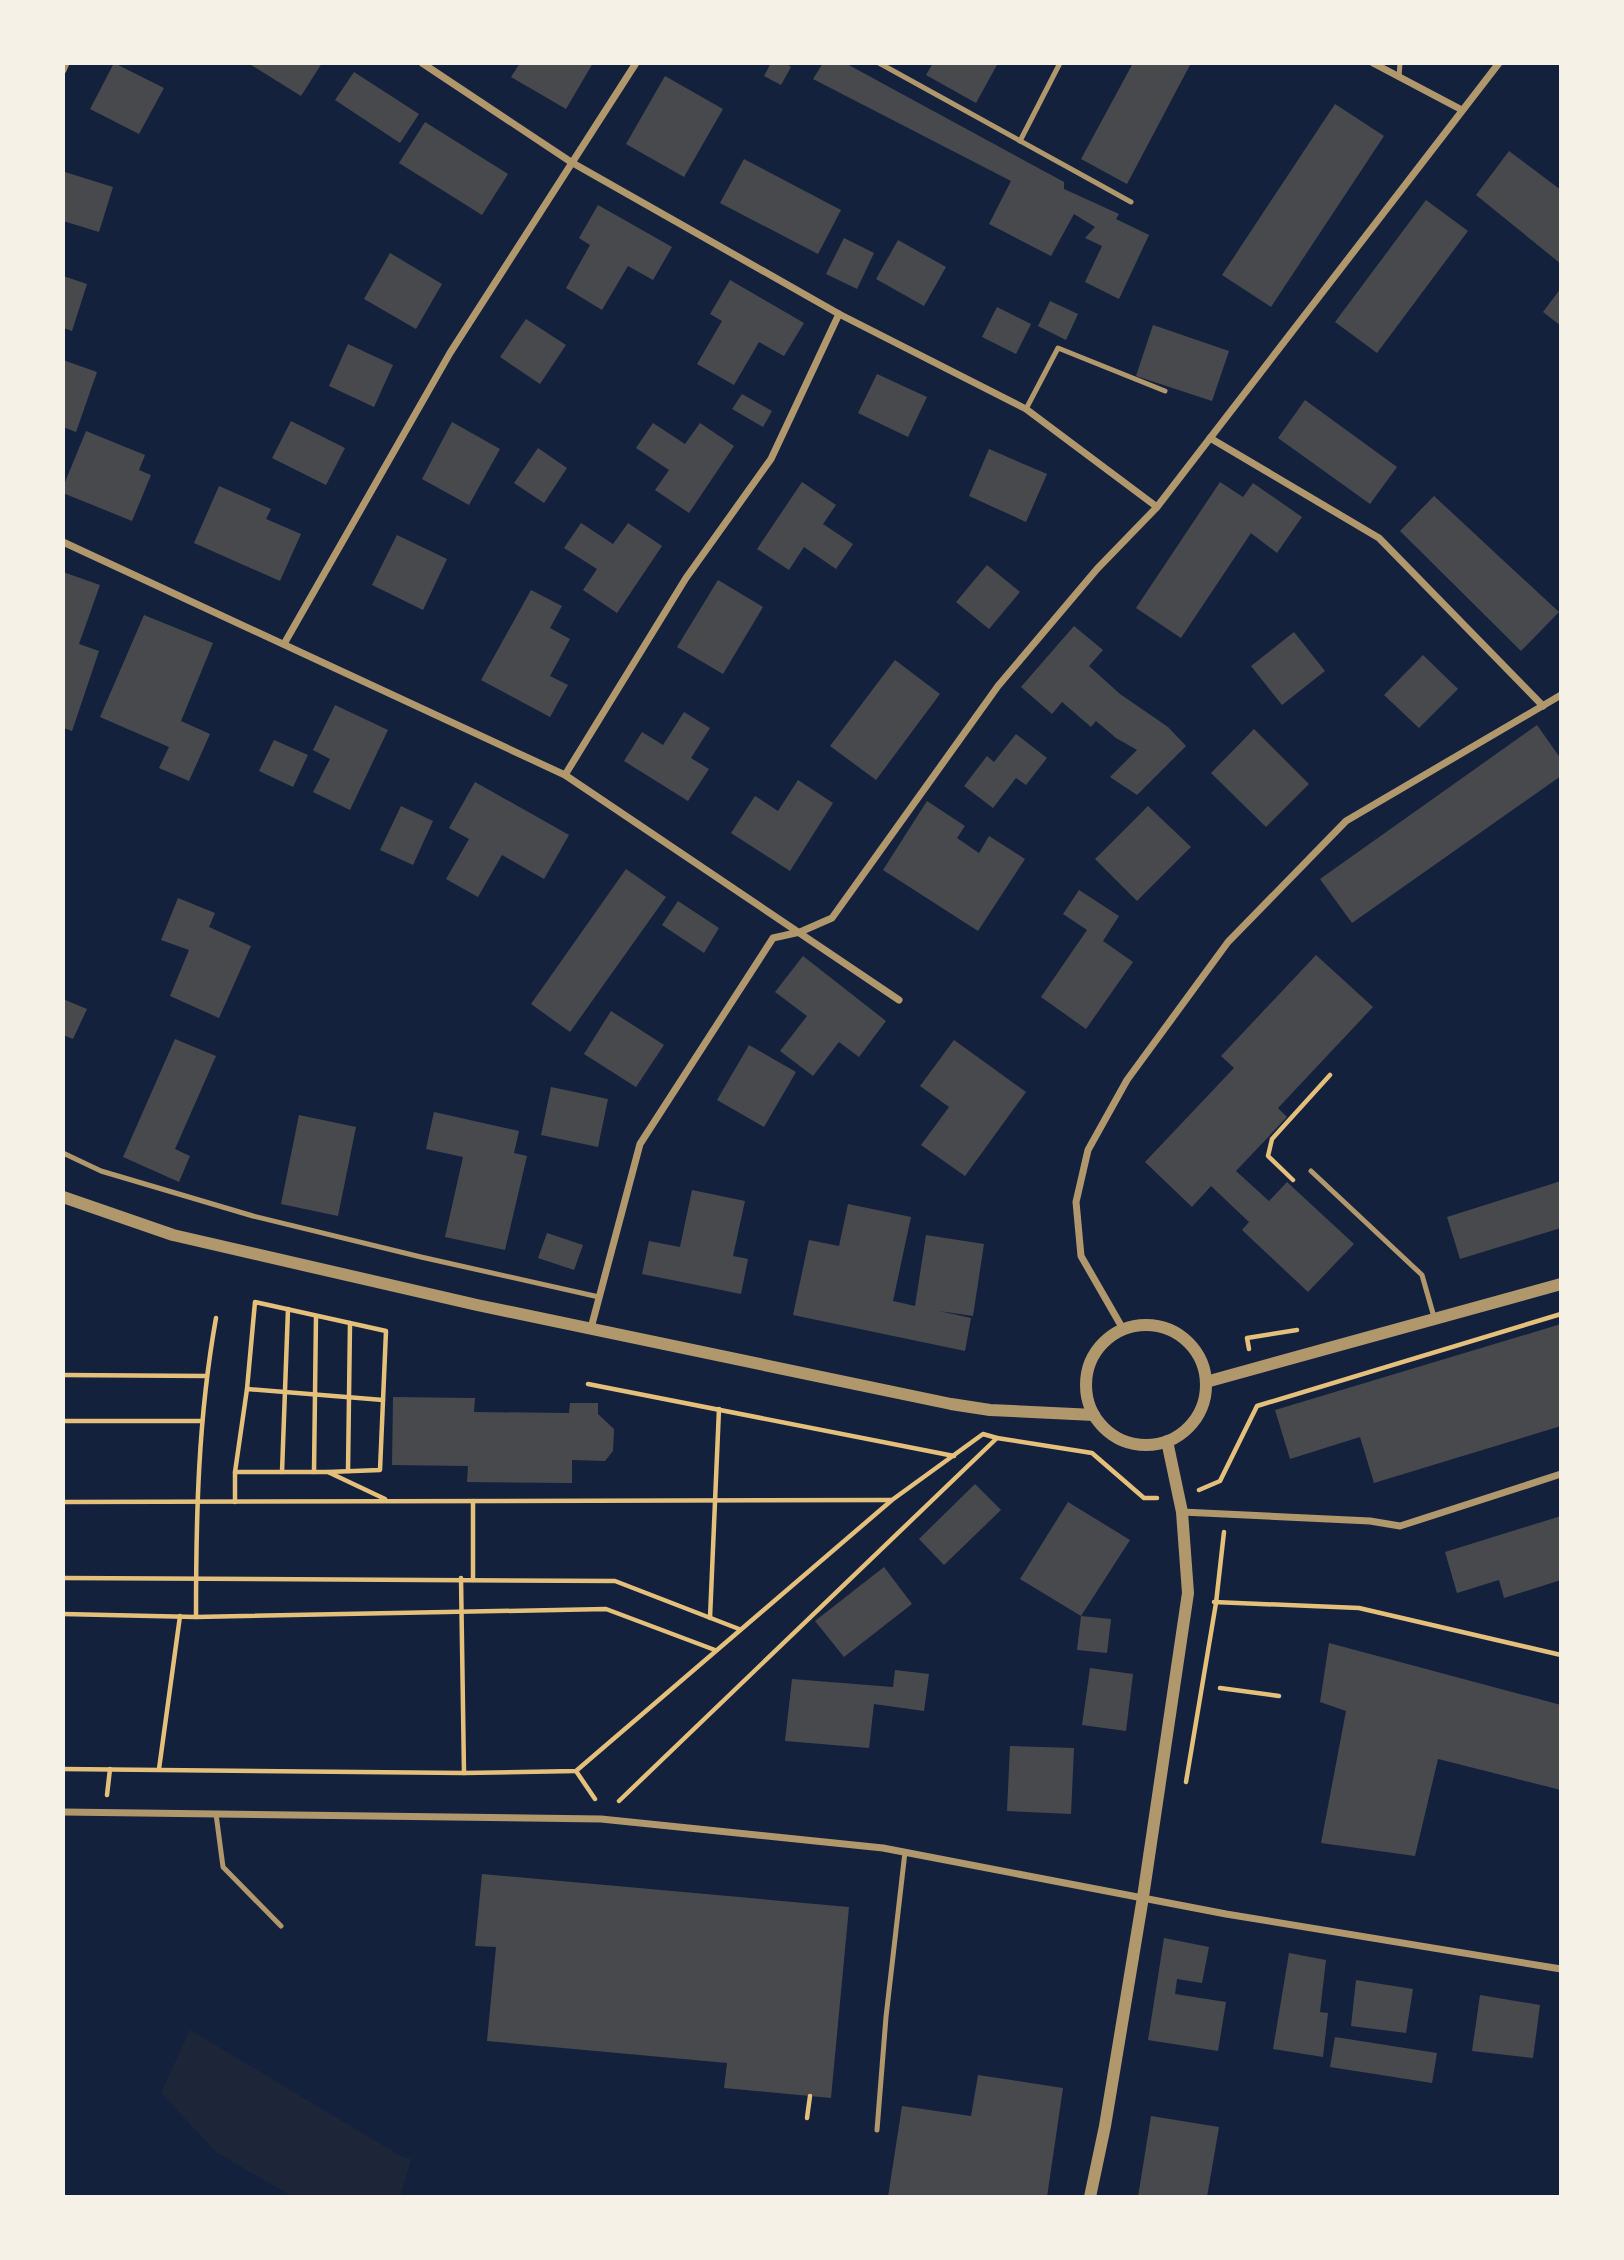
<svg xmlns="http://www.w3.org/2000/svg" width="1624" height="2260" font-family="Poppins,sans-serif">
	<style>
		.green { fill: #1d2539 }
		.building { fill: #48494c }
		.lines { fill: none; stroke-linecap: round; stroke-linejoin: round }
		.path { stroke: #e5c07b; stroke-width: 4.5 }
		.service { stroke: #b1986c; stroke-width: 5 }
		.minor { stroke: #b1986c; stroke-width: 7 }
		.tertiary { stroke: #b1986c; stroke-width: 12 }
	</style>
	<rect width="100%" height="100%" fill="#14213d"/>
	<polygon class="green" points="190,2030 402,2157 411,2159 400,2197 293,2197 216,2152 161,2093"/>
	<g class="building">
		<polygon points="114,63 164,88 139,134 90,109"/>
		<polygon points="248,63 322,63 301,96"/>
		<polygon points="520,63 593,63 566,109 511,77"/>
		<polygon points="771,63 785,63 791,67 781,85 764,76"/>
		<polygon points="823,63 845,63 1064,182 1064,189 1119,214 1116,219 1149,235 1119,299 1085,282 1102,246 1085,238 1095,227 1074,214 1051,256 989,224 1011,181 813,79"/>
		<polygon points="933,63 998,63 976,103 926,75"/>
		<polygon points="1133,63 1191,63 1127,184 1081,159"/>
		<polygon points="354,72 419,114 400,143 335,100"/>
		<polygon points="665,76 723,109 684,177 626,144"/>
		<polygon points="1335,104 1384,136 1271,307 1222,275"/>
		<polygon points="425,122 508,174 482,215 399,163"/>
		<polygon points="1509,151 1561,190 1561,264 1476,195"/>
		<polygon points="744,159 841,210 818,254 720,203"/>
		<polygon points="65,172 113,187 99,232 63,221 63,179"/>
		<polygon points="1426,200 1468,231 1377,353 1335,322"/>
		<polygon points="598,205 672,247 653,280 628,266 602,310 566,288 590,245 579,238"/>
		<polygon points="844,238 874,253 857,289 826,274"/>
		<polygon points="898,240 946,267 924,306 876,279"/>
		<polygon points="390,253 442,284 416,329 364,299"/>
		<polygon points="63,276 87,284 72,331 63,328"/>
		<polygon points="730,280 804,323 784,356 759,342 734,385 697,364 722,321 710,314"/>
		<polygon points="1561,288 1561,326 1543,312"/>
		<polygon points="1050,301 1078,314 1066,340 1038,326"/>
		<polygon points="997,307 1031,324 1016,354 982,337"/>
		<polygon points="526,319 566,345 540,384 500,357"/>
		<polygon points="1153,325 1229,351 1212,401 1136,376"/>
		<polygon points="348,344 393,365 374,407 329,386"/>
		<polygon points="63,360 97,372 76,432 63,427"/>
		<polygon points="877,374 927,397 908,437 858,413"/>
		<polygon points="742,394 772,411 763,427 732,409"/>
		<polygon points="1305,400 1397,467 1370,504 1278,438"/>
		<polygon points="291,421 345,448 326,485 272,458"/>
		<polygon points="452,422 500,449 469,505 422,479"/>
		<polygon points="653,423 685,444 700,423 734,446 689,513 655,490 669,470 636,448"/>
		<polygon points="86,431 145,455 139,470 151,475 132,521 63,493 63,487"/>
		<polygon points="538,448 567,468 544,503 514,483"/>
		<polygon points="989,449 1047,474 1026,522 969,496"/>
		<polygon points="802,482 836,505 823,524 853,544 836,569 804,547 789,570 757,549"/>
		<polygon points="1220,482 1243,497 1253,483 1302,517 1277,553 1251,533 1181,638 1136,608"/>
		<polygon points="219,486 271,509 266,519 301,534 280,581 194,543"/>
		<polygon points="1434,496 1559,612 1521,651 1400,531"/>
		<polygon points="581,523 613,544 628,523 662,546 617,613 583,590 597,569 564,548"/>
		<polygon points="397,535 447,559 423,610 372,585"/>
		<polygon points="987,565 1020,592 989,629 956,602"/>
		<polygon points="63,572 100,585 79,644 99,651 72,731 63,728"/>
		<polygon points="718,580 763,607 723,674 677,647"/>
		<polygon points="531,590 562,606 550,628 570,639 550,676 568,685 550,717 481,680"/>
		<polygon points="144,615 213,643 181,721 210,734 189,781 159,768 169,747 100,717"/>
		<polygon points="1074,626 1103,650 1089,666 1120,694 1168,727 1186,746 1137,795 1110,777 1137,750 1116,738 1096,721 1091,727 1062,702 1052,714 1021,687"/>
		<polygon points="1294,632 1325,671 1282,705 1251,666"/>
		<polygon points="1423,655 1458,689 1419,728 1384,695"/>
		<polygon points="895,660 940,694 876,780 830,746"/>
		<polygon points="335,705 388,730 350,810 313,792 330,759 313,750"/>
		<polygon points="684,712 710,728 691,758 709,769 688,801 624,761 642,732 663,745"/>
		<polygon points="1537,725 1561,759 1561,776 1352,923 1320,879"/>
		<polygon points="1254,729 1309,784 1266,827 1211,773"/>
		<polygon points="1016,734 1047,758 1026,785 1016,778 993,808 964,786 987,756 994,762"/>
		<polygon points="274,740 308,755 293,787 259,771"/>
		<polygon points="798,780 833,803 790,871 731,833 755,796 778,811"/>
		<polygon points="475,782 569,835 544,879 502,855 478,897 446,879 469,839 449,828"/>
		<polygon points="927,801 965,826 957,838 979,853 989,836 1025,859 978,931 883,870"/>
		<polygon points="401,806 433,821 413,865 380,850"/>
		<polygon points="1148,806 1191,847 1137,901 1095,859"/>
		<polygon points="626,869 666,897 570,1032 531,1004"/>
		<polygon points="1079,890 1119,916 1103,941 1133,962 1086,1029 1041,997 1087,930 1063,914"/>
		<polygon points="178,898 215,913 209,927 251,946 219,1018 170,996 189,950 161,940"/>
		<polygon points="678,901 719,928 704,953 662,925"/>
		<polygon points="1316,955 1373,1007 1278,1108 1287,1117 1236,1171 1269,1201 1287,1182 1354,1244 1308,1292 1242,1230 1249,1222 1211,1186 1192,1207 1145,1162 1234,1068 1221,1056"/>
		<polygon points="803,956 886,1021 859,1057 839,1042 813,1076 780,1051 807,1016 775,992"/>
		<polygon points="63,999 87,1009 73,1039 63,1035"/>
		<polygon points="611,1011 664,1045 636,1087 584,1054"/>
		<polygon points="175,1039 216,1056 175,1149 190,1156 179,1182 123,1157"/>
		<polygon points="954,1040 1026,1092 965,1176 921,1145 949,1107 920,1086"/>
		<polygon points="749,1045 796,1072 764,1127 717,1100"/>
		<polygon points="551,1087 608,1099 598,1147 541,1135"/>
		<polygon points="434,1112 519,1131 514,1153 527,1156 505,1250 445,1237 463,1157 426,1149"/>
		<polygon points="299,1115 356,1127 338,1216 281,1204"/>
		<polygon points="1561,1181 1561,1228 1460,1259 1447,1217"/>
		<polygon points="692,1190 745,1201 733,1256 748,1259 741,1294 642,1274 649,1241 680,1247"/>
		<polygon points="848,1204 911,1217 893,1301 915,1306 926,1235 984,1244 973,1316 939,1311 971,1318 965,1351 793,1315 809,1240 839,1246"/>
		<polygon points="547,1233 583,1245 574,1270 538,1258"/>
		<polygon points="1561,1324 1561,1426 1374,1483 1360,1437 1290,1459 1275,1410"/>
		<polygon points="393,1397 475,1398 474,1412 569,1413 570,1403 598,1403 598,1414 614,1429 613,1451 605,1461 572,1460 572,1483 467,1482 468,1466 392,1465"/>
		<polygon points="975,1484 1001,1510 944,1565 919,1539"/>
		<polygon points="1068,1502 1130,1540 1081,1616 1111,1619 1107,1653 1077,1650 1081,1616 1020,1579"/>
		<polygon points="1561,1516 1561,1580 1504,1598 1499,1580 1457,1593 1445,1552"/>
		<polygon points="884,1567 912,1604 844,1657 815,1621"/>
		<polygon points="1329,1643 1561,1705 1561,1790 1438,1759 1415,1856 1321,1843 1346,1711 1320,1702"/>
		<polygon points="1090,1668 1133,1674 1126,1731 1082,1725"/>
		<polygon points="895,1670 929,1674 924,1711 874,1704 869,1748 785,1741 792,1679 893,1687"/>
		<polygon points="1010,1746 1074,1748 1071,1814 1007,1811"/>
		<polygon points="482,1874 849,1907 831,2098 724,2088 727,2063 487,2041 496,1947 475,1946"/>
		<polygon points="1164,1938 1209,1947 1202,1983 1177,1979 1175,1994 1226,2002 1218,2051 1148,2040"/>
		<polygon points="1289,1953 1326,1960 1320,2012 1328,2013 1323,2057 1273,2049"/>
		<polygon points="1356,1980 1413,1989 1406,2033 1351,2026"/>
		<polygon points="1480,1995 1540,2005 1533,2058 1472,2051"/>
		<polygon points="1335,2037 1437,2053 1432,2083 1330,2067"/>
		<polygon points="978,2075 1063,2088 1047,2197 888,2197 902,2106 971,2116"/>
		<polygon points="1151,2116 1219,2127 1207,2197 1138,2197"/>
	</g>
	<g class="lines">
		<g class="path">
			<polyline points="1293,1180 1268,1156 1272,1139 1330,1075"/>
			<polyline points="1249,1349 1247,1338 1297,1330"/>
			<polyline points="63,1375 206,1376"/>
			<polyline points="588,1384 954,1456"/>
			<polyline points="247,1389 383,1400"/>
			<polyline points="63,1421 202,1421"/>
			<polyline points="348,1471 350,1323"/>
			<polyline points="235,1472 247,1389 255,1302 386,1331 380,1470 328,1472"/>
			<polyline points="282,1472 288,1309"/>
			<polyline points="314,1472 316,1316"/>
			<polyline points="1199,1490 1220,1481 1257,1406 1561,1314"/>
			<polyline points="473,1501 473,1580"/>
			<polyline points="63,1502 891,1500"/>
			<polyline points="235,1502 235,1472 328,1472 385,1499"/>
			<polyline points="63,1578 615,1581 739,1629"/>
			<polyline points="461,1578 464,1773"/>
			<polyline points="1214,1602 1359,1608 1561,1655"/>
			<polyline points="63,1614 196,1617 606,1609 715,1650"/>
			<path d="M196,1617C196,1516 198,1418 216,1318"/>
			<polyline points="710,1618 719,1409"/>
			<polyline points="1220,1688 1279,1696"/>
			<polyline points="63,1769 464,1773 576,1771 892,1500 983,1434 997,1438"/>
			<polyline points="159,1769 180,1616"/>
			<polyline points="576,1771 595,1799"/>
			<polyline points="1186,1782 1216,1603 1224,1532"/>
			<polyline points="107,1795 110,1769"/>
			<polyline points="619,1801 997,1438 1092,1453 1144,1498 1157,1498"/>
			<polyline points="807,2118 810,2096"/>
		</g>
		<g class="service">
			<polyline points="879,63 1131,202"/>
			<polyline points="1399,77 1400,63"/>
			<polyline points="1020,141 1060,63"/>
			<polyline points="1026,409 1058,348 1165,391"/>
			<polyline points="63,1153 101,1171 253,1216 421,1257 599,1297"/>
			<polyline points="1311,1171 1422,1275 1434,1317"/>
			<polyline points="216,1814 223,1867 281,1926"/>
			<polyline points="877,2130 886,2017 905,1852"/>
		</g>
		<g class="minor">
			<polyline points="422,63 571,162 839,314 1026,409 1157,507"/>
			<polyline points="1373,63 1462,110"/>
			<polyline points="63,70 66,63"/>
			<polyline points="1210,438 1379,538 1543,706"/>
			<polyline points="63,542 565,775 899,1000"/>
			<polyline points="284,644 450,353 636,63"/>
			<polyline points="565,775 686,578 771,459 839,314"/>
			<polyline points="591,1328 640,1144 773,938 800,932 832,918 998,686 1097,569 1157,507 1499,63"/>
			<polyline points="1123,1329 1081,1256 1076,1202 1088,1150 1127,1080 1228,942 1346,821 1561,695"/>
			<polyline points="1182,1512 1370,1521 1400,1526 1561,1474"/>
			<polyline points="63,1812 601,1819 883,1848 1226,1914 1561,1969"/>
		</g>
		<g class="tertiary">
			<polyline points="63,1197 173,1235 477,1305 951,1404 990,1410 1094,1415"/>
			<circle cx="1146" cy="1385" r="60"/>
			<polyline points="1206,1382 1561,1284"/>
			<polyline points="1090,2197 1105,2126 1143,1897 1188,1593 1182,1512 1167,1441"/>
		</g>
	</g>
	<rect width="1624" height="2260" fill="none" stroke="#f6f1e7" stroke-width="130"/>
</svg>
